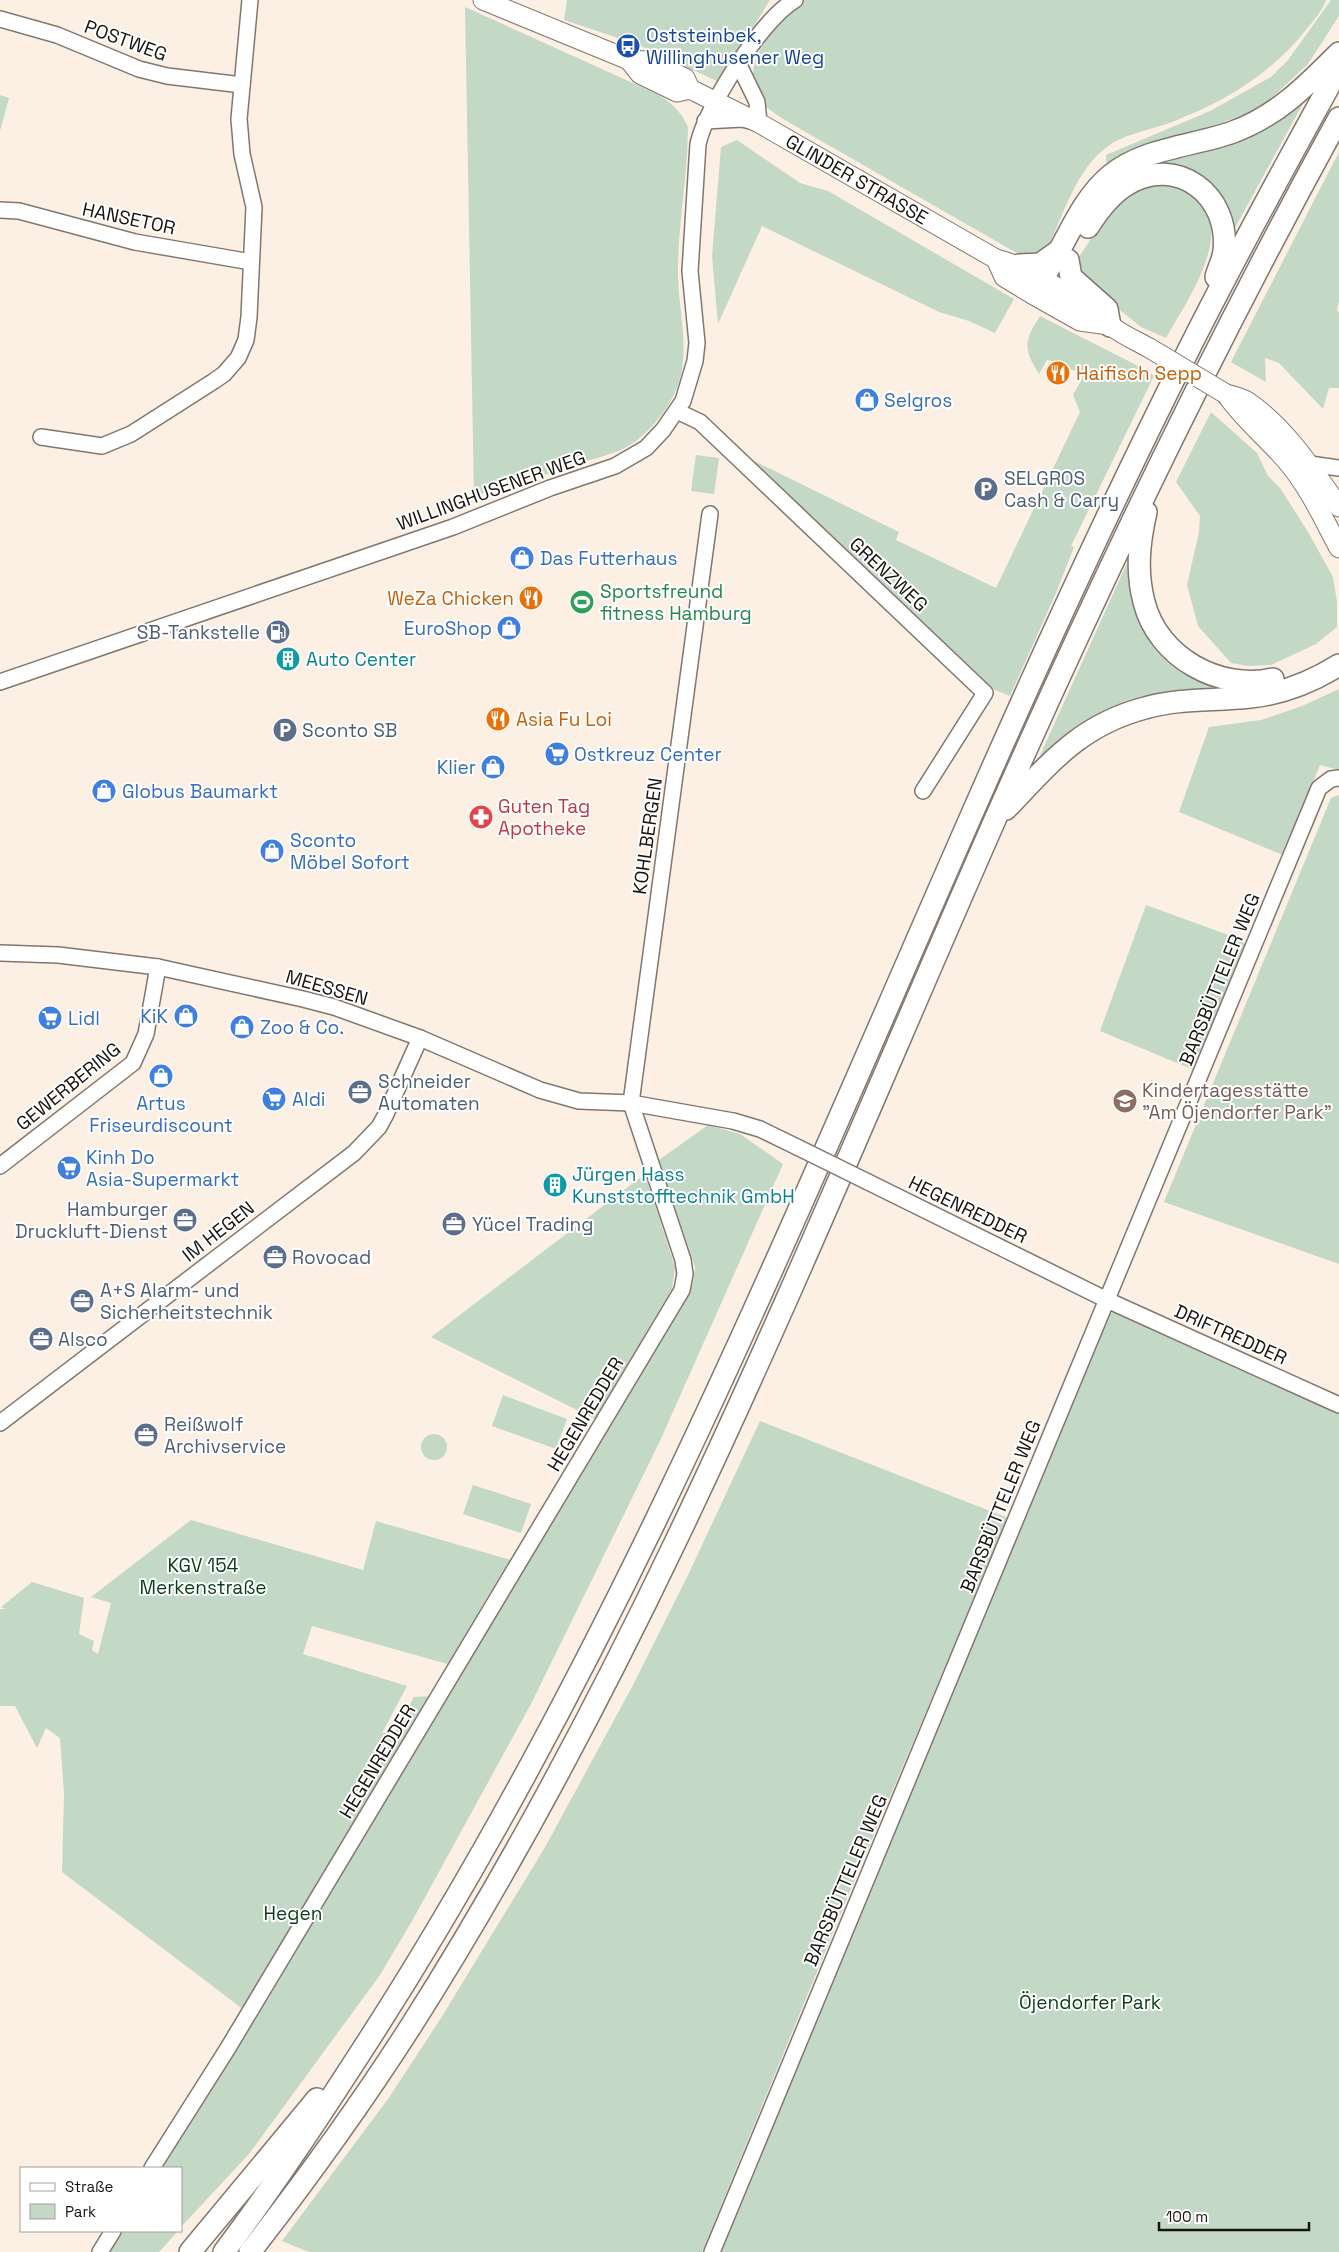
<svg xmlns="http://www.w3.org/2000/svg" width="1339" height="2252" font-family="'Space Grotesk',sans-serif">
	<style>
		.green { fill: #c3d9c5 }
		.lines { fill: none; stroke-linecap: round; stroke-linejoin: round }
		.minor-casing { stroke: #82776e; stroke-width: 18 }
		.major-casing { stroke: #82776e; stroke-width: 21 }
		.highway-casing { stroke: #82776e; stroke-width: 24 }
		.minor { stroke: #fff; stroke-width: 15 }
		.major { stroke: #fff; stroke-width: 19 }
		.highway { stroke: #fff; stroke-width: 21 }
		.minor-bridge-casing { stroke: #82776e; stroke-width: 18; stroke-linecap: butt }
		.major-bridge-casing { stroke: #82776e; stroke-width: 21; stroke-linecap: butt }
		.minor-bridge { stroke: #fff; stroke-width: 15 }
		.major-bridge { stroke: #fff; stroke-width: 19 }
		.labels { text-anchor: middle; stroke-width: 4; stroke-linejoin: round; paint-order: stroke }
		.transit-label { font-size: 19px; fill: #164399; stroke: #fff; text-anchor: start }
		.street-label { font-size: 19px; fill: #17130f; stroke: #fff }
		.food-label { font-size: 19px; fill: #c56008; stroke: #fff; text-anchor: start }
		.shop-label { font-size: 19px; fill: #366cbe; stroke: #fff; text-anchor: start }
		.service-label { font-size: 19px; fill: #4e5e75; stroke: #fff; text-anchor: start }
		.leisure-label { font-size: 19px; fill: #27864d; stroke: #fff; text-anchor: start }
		.culture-label { font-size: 19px; fill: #0d838f; stroke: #fff; text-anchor: start }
		.health-label { font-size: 19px; fill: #be3a42; stroke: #fff; text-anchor: start }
		.education-label { font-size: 19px; fill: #785e54; stroke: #fff; text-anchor: start }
		.park-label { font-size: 19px; fill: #093d15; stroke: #fff }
	</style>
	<rect width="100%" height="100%" fill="#fcefe4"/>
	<g class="green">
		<polygon points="567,0 770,0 719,82 639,45 564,20"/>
		<path d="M805,0H1326C1322,12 1313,21 1305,31C1271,74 1223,103 1172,122C1156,128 1124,135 1111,144C1074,169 1065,215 1045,252L1034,258L1015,252L802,130C787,121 764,110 756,94C743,64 770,31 790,12C795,8 799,2 805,0Z"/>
		<polygon points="1331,0 1339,0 1339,16 1308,64 1261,108 1146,151 1107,169 1106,155 1210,111 1271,77 1288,60"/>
		<path d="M465,7L655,93C671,102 680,110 688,127C688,177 677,228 678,278C679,309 687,339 682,369C678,397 657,425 636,441C622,452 600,457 583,462C547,474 511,487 474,496Z"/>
		<polygon points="0,95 9,98 0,131"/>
		<polygon points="1306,98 1230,237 1216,197 1126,172"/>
		<polygon points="737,140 800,183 828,191 1014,299 995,333 969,321 939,312 762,226 718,324 712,256 721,147"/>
		<polygon points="1339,152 1339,301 1337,311 1339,312 1339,388 1329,388 1323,409 1279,363 1265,358 1266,382 1231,362"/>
		<path d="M1154,185C1163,186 1177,185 1185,189C1245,220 1187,300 1166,338L1141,327L1084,281L1079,269V257L1092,237L1114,209L1135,192Z"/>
		<path d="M1040,316L1142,368L1154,376L1071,546L1074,547L1056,593L1010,696L988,687L742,455L899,532L896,540L996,588L1080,412L1073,395L1083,377L1081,374L1057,362L1047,360L1039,374C1023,349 1024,341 1040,316Z"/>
		<polygon points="1211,412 1257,453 1268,476 1280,488 1308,532 1333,577 1337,602 1337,627 1316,644 1271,665 1248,666 1231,663 1198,626 1187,585 1199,532 1200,516 1176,482"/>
		<polygon points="696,455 719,458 714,494 691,491"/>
		<polygon points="1133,560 1141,621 1213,683 1217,695 1184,695 1037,762 1128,561"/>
		<polygon points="1339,689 1339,770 1320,765 1283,855 1179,812 1209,727 1261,720 1302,706"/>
		<polygon points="1339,795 1339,1264 1164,1202 1331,798"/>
		<polygon points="1146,905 1242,940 1246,946 1194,1070 1100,1031"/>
		<polygon points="708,1125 740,1134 783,1164 660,1441 531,1704 412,1921 380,1975 249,2154 181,2227 181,2168 162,2168 256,2019 62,1872 64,1794 60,1738 46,1728 37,1748 15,1706 0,1706 0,1609 6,1609 1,1607 32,1582 84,1598 79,1634 94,1641 92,1650 98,1654 111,1603 91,1597 191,1520 363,1570 376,1521 511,1560 482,1606 451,1665 312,1626 303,1654 407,1686 382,1733 395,1732 414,1697 431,1696 418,1743 686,1300 693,1283 695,1267 659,1160"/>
		<polygon points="645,1174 675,1267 672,1289 595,1419 431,1337"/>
		<polygon points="1116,1312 1339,1413 1339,2252 714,2252 1108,1314"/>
		<polygon points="503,1395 567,1419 556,1449 492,1426"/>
		<polygon points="760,1421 1008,1518 848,1896 702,2252 309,2252 282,2241 388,2099 441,2018 544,1849 632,1687 689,1573"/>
		<circle cx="434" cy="1447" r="13"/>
		<polygon points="473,1485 531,1504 521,1533 463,1514"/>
		<polygon points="122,2231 178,2231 159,2252 109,2252"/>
	</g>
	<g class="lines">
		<defs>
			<g id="minor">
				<polyline points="0,19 57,35 139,69 167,76 242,85"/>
				<polyline points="705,121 742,119 759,123 757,102 739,65"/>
				<polyline points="0,210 19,211 135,242 251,262"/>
				<polyline points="677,411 700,422 985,693 923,791"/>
				<polyline points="41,437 102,446 131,434 214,381 224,374 238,358 246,340 249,317 254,207 242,154 239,119 250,0"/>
				<polyline points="1310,464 1339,468"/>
				<path d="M0,682L453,527L550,488L615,466L646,448L663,430L683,401L695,361L697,343L690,271L698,144C706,107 762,19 795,0"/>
				<polyline points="0,953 58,955 158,967 303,999 334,1007 420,1038 540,1090 579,1101 631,1103 733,1121 760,1129 797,1147"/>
				<polyline points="0,1166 133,1063 146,1034 158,967"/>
				<polyline points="868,1182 1107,1300 1339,1405"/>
				<polyline points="0,1423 354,1153 379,1127 385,1116 420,1038"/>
				<polyline points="152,2168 228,2048 682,1290 685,1274 683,1260 631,1103 710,514"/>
				<polyline points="100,2252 113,2231"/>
				<polyline points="712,2252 1319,788 1331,779 1339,778"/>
			</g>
			<g id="major">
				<polyline points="483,0 629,60 646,61 685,78 690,89"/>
				<path d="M629,60L640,74L677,92L690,89L759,123L996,259C1040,271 1074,299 1110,325C1122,335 1137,341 1151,349"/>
				<polyline points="996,259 1004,277 1032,294 1080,321 1109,325"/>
				<path d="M1226,394C1242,418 1266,437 1285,459C1308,485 1323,518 1339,548"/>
				<path d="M1226,394C1233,396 1242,398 1248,402C1286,428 1313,470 1339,507"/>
			</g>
			<g id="highway">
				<path d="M1088,227C1098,211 1110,195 1126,185C1177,154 1230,195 1224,251C1223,260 1218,269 1216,277"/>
				<polyline points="1068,260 1071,277 1107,309 1110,326"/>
				<polyline points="1019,265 1040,264 1057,252"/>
				<path d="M1042,279C1066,245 1079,201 1111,175C1144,148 1194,146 1233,132C1277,116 1306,86 1339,53"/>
				<path d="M1146,512C1139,543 1136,571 1144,602C1158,658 1220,691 1273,679"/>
				<path d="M1006,809C1050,763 1080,725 1145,708C1179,698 1215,701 1250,697C1282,694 1312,682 1339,665"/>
				<polyline points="190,2252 317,2099"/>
				<path d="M224,2252C276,2183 323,2111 370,2038C620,1649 793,1220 979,798C1045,648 1114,498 1188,351C1236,255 1287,162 1339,68"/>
				<path d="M250,2252C307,2179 361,2104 411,2026C651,1649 815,1229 994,822C1100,582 1213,347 1339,118"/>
			</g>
		</defs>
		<use href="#minor" class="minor-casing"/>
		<use href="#major" class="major-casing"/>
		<use href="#highway" class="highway-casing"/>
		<use href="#minor" class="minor"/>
		<use href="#major" class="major"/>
		<use href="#highway" class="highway"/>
		<defs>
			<polyline id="minor-bridge" points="797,1147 868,1182"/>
			<polyline id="major-bridge" points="1151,349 1226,394"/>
		</defs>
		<use href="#minor-bridge" class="minor-bridge-casing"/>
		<use href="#major-bridge" class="major-bridge-casing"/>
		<use href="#minor-bridge" class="minor-bridge"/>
		<use href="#major-bridge" class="major-bridge"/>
	</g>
	<defs>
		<symbol id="bus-disc" viewBox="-11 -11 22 22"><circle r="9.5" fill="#1a4fb4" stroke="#fff"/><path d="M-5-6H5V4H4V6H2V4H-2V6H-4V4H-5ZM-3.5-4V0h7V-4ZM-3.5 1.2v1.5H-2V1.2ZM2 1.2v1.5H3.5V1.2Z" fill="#fff"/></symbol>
		<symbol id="restaurant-disc" viewBox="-11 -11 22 22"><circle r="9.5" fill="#e8710a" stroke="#fff"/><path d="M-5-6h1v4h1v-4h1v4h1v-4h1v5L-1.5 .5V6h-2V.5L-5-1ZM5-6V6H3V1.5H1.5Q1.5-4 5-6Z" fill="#fff"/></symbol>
		<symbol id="shop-disc" viewBox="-11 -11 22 22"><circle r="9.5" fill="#3f7fe0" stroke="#fff"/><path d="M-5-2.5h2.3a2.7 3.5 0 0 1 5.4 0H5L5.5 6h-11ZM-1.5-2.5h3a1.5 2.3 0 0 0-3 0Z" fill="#fff"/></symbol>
		<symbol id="parking-disc" viewBox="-11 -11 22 22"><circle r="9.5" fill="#5c6f8a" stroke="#fff"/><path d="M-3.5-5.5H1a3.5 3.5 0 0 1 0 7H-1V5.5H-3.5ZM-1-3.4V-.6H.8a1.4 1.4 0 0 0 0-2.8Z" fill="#fff"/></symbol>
		<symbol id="stadium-disc" viewBox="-11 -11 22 22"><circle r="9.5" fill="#2e9e5b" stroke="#fff"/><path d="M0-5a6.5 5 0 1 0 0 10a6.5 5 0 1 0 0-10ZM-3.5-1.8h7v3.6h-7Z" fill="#fff"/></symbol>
		<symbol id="fuel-disc" viewBox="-11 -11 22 22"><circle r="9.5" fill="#5c6f8a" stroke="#fff"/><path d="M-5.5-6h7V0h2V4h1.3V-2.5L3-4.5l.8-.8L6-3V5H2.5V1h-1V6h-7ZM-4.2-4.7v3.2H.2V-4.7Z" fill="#fff"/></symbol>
		<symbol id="building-disc" viewBox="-11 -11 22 22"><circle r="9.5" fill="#0f9aa8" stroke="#fff"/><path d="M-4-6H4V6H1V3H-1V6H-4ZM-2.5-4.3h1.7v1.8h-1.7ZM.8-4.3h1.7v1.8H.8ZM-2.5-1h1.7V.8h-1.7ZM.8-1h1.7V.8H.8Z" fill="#fff"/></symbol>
		<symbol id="supermarket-disc" viewBox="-11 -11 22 22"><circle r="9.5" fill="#3f7fe0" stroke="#fff"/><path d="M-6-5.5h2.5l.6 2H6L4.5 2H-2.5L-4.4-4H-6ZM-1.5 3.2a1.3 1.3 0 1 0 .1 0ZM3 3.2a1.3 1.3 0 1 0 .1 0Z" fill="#fff"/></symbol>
		<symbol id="pharmacy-disc" viewBox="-11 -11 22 22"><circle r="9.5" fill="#e0444e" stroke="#fff"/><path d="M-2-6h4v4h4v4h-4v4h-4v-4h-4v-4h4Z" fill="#fff"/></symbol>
		<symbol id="office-disc" viewBox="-11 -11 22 22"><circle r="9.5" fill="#5c6f8a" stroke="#fff"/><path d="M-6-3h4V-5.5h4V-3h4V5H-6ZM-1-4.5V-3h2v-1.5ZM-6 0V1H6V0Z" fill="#fff"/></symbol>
		<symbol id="school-disc" viewBox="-11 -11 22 22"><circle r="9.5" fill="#8d6e63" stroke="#fff"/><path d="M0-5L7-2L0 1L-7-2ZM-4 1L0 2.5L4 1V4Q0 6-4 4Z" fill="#fff"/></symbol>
	</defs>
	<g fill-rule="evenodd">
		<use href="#bus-disc" x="614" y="32" width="28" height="28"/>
		<use href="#restaurant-disc" x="1044" y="359" width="28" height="28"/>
		<use href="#shop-disc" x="853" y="386" width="28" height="28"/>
		<use href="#parking-disc" x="972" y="475" width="28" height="28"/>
		<use href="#shop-disc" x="508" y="544" width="28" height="28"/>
		<use href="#restaurant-disc" x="517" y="584" width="28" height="28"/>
		<use href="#stadium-disc" x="568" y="588" width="28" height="28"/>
		<use href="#shop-disc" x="495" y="614" width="28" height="28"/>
		<use href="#fuel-disc" x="264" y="618" width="28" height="28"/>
		<use href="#building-disc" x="274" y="645" width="28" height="28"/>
		<use href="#restaurant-disc" x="484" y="705" width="28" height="28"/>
		<use href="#parking-disc" x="271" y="716" width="28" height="28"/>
		<use href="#supermarket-disc" x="543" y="740" width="28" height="28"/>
		<use href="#shop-disc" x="479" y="753" width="28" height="28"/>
		<use href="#shop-disc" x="90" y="777" width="28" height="28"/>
		<use href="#pharmacy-disc" x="467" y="803" width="28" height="28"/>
		<use href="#shop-disc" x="258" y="837" width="28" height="28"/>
		<use href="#shop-disc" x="172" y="1002" width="28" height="28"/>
		<use href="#supermarket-disc" x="36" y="1004" width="28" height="28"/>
		<use href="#shop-disc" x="228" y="1013" width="28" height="28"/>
		<use href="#shop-disc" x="147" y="1062" width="28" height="28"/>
		<use href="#office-disc" x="346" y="1078" width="28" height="28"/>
		<use href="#supermarket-disc" x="260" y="1085" width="28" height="28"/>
		<use href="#school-disc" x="1111" y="1087" width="28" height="28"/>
		<use href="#supermarket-disc" x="55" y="1154" width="28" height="28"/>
		<use href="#building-disc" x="541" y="1171" width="28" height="28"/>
		<use href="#office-disc" x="171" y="1206" width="28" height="28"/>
		<use href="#office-disc" x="440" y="1210" width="28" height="28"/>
		<use href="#office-disc" x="261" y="1243" width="28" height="28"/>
		<use href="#office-disc" x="68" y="1287" width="28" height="28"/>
		<use href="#office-disc" x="27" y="1325" width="28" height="28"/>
		<use href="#office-disc" x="132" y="1421" width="28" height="28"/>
	</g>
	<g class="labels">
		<g class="transit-label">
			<text x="646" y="42">Oststeinbek,<tspan x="646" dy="22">Willinghusener Weg</tspan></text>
		</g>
		<g class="street-label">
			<text transform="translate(126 40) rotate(20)" y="7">POSTWEG</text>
			<text transform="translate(857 179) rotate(30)" y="7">GLINDER STRASSE</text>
			<text transform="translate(129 218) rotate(12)" y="7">HANSETOR</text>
			<text transform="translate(491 490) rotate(-20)" y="7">WILLINGHUSENER WEG</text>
			<text transform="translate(889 574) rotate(43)" y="7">GRENZWEG</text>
			<text transform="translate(647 836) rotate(-82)" y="7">KOHLBERGEN</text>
			<text transform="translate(1219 979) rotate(-68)" y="7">BARSBÜTTELER WEG</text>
			<text transform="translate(327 987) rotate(16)" y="7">MEESSEN</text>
			<text transform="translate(68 1086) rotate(-39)" y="7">GEWERBERING</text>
			<text transform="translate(968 1209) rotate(26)" y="7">HEGENREDDER</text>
			<text transform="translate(218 1231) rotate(-38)" y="7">IM HEGEN</text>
			<text transform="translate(1231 1334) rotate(24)" y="7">DRIFTREDDER</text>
			<text transform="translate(585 1414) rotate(-59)" y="7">HEGENREDDER</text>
			<text transform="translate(1000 1506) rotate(-68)" y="7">BARSBÜTTELER WEG</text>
			<text transform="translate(377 1761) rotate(-59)" y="7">HEGENREDDER</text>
			<text transform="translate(845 1880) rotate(-67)" y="7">BARSBÜTTELER WEG</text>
		</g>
		<g class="food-label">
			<text x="1076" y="380">Haifisch Sepp</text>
			<text x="514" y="605" text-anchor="end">WeZa Chicken</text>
			<text x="516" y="726">Asia Fu Loi</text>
		</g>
		<g class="shop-label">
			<text x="884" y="407">Selgros</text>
			<text x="540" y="565">Das Futterhaus</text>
			<text x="492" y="635" text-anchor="end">EuroShop</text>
			<text x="574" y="761">Ostkreuz Center</text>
			<text x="476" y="774" text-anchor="end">Klier</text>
			<text x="122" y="798">Globus Baumarkt</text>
			<text x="290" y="847">Sconto<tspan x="290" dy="22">Möbel Sofort</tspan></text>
			<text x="168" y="1023" text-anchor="end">KiK</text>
			<text x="68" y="1025">Lidl</text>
			<text x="260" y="1034">Zoo &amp; Co.</text>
			<text x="292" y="1106">Aldi</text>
			<text x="161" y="1110" text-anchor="middle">Artus<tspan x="161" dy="22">Friseurdiscount</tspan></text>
			<text x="86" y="1164">Kinh Do<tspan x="86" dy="22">Asia-Supermarkt</tspan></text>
		</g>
		<g class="service-label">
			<text x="1004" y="485">SELGROS<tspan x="1004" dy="22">Cash &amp; Carry</tspan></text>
			<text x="260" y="639" text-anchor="end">SB-Tankstelle</text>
			<text x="302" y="737">Sconto SB</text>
			<text x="378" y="1088">Schneider<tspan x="378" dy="22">Automaten</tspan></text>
			<text x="168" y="1216" text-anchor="end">Hamburger<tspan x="168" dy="22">Druckluft-Dienst</tspan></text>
			<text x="472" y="1231">Yücel Trading</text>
			<text x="292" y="1264">Rovocad</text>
			<text x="100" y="1297">A+S Alarm- und<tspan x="100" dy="22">Sicherheitstechnik</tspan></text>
			<text x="58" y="1346">Alsco</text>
			<text x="164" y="1431">Reißwolf<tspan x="164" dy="22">Archivservice</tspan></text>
		</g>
		<g class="leisure-label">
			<text x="600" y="598">Sportsfreund<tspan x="600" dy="22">fitness Hamburg</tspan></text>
		</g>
		<g class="culture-label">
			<text x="306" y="666">Auto Center</text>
			<text x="572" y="1181">Jürgen Hass<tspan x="572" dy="22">Kunststofftechnik GmbH</tspan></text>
		</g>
		<g class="health-label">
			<text x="498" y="813">Guten Tag<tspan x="498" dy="22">Apotheke</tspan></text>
		</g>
		<g class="education-label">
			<text x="1142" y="1097">Kindertagesstätte<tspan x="1142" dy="22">"Am Öjendorfer Park"</tspan></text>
		</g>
		<g class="park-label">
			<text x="203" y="1572">KGV 154<tspan x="203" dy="22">Merkenstraße</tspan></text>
			<text x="293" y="1920">Hegen</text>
			<text x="1090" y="2009">Öjendorfer Park</text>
		</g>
	</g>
	<rect x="20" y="2167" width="162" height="65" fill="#ffffff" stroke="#a2a19f"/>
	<rect x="30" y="2183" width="25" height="8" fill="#ffffff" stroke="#a2a19f"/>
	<text x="65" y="2192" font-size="15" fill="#17130f">Straße</text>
	<rect x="30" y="2204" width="25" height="15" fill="#c3d9c5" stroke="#a2a19f"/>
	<text x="65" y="2217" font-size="15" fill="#17130f">Park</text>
	<path d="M1159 2222v8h150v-8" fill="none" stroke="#17130f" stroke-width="2.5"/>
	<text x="1166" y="2222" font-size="15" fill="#17130f" stroke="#ffffff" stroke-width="4" paint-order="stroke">100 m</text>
</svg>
